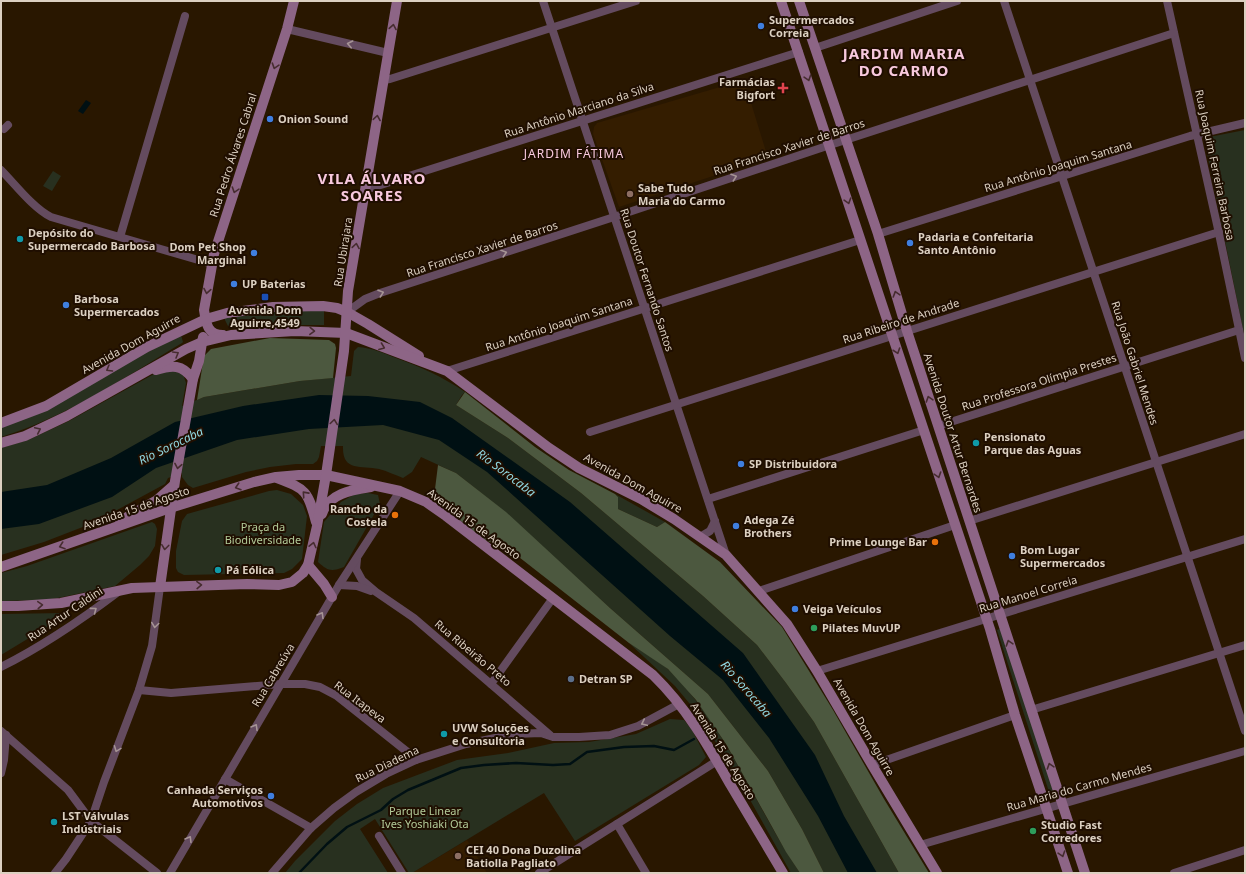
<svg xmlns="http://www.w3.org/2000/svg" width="1246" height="874" font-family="'Noto Sans',sans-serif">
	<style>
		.built { fill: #341d00 }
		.green { fill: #28301f }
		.forest { fill: #4c583f }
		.water { fill: #001013 }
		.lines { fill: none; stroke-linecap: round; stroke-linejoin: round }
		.stream { stroke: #001013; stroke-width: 2.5 }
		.street { stroke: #644b5f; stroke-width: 8 }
		.secondary { stroke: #8d6586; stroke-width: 10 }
		.oneway { stroke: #462c2f }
		.oneway2 { stroke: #a69495 }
		.shop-dot { fill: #3f7fe0; stroke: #1f0e00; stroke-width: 1.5 }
		.health-dot { fill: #e0444e; stroke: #1f0e00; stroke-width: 1.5 }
		.education-dot { fill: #8d6e63; stroke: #1f0e00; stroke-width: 1.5 }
		.culture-dot { fill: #0f9aa8; stroke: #1f0e00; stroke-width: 1.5 }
		.transit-dot { fill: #1a4fb4; stroke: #1f0e00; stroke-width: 1.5 }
		.food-dot { fill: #e8710a; stroke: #1f0e00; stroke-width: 1.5 }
		.leisure-dot { fill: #2e9e5b; stroke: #1f0e00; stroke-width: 1.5 }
		.service-dot { fill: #5c6f8a; stroke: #1f0e00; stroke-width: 1.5 }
		.labels { text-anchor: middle; stroke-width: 4; stroke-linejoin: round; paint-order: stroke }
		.poi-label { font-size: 11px; font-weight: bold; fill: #dcd0c1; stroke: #1f0e00; text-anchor: start }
		.street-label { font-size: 11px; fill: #dcd0c1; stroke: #1f0e00 }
		.park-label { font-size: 11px; fill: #b3cb99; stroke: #1f0e00 }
		.neighbourhood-label { font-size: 12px; letter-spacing: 1px; fill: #f8c9de; stroke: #1f0e00 }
		.water-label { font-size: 12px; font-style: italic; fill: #90d7e0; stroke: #1f0e00 }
		.district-label { font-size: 15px; font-weight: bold; letter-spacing: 1px; fill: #f8c9de; stroke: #1f0e00 }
	</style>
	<rect width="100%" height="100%" fill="#291700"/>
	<g class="built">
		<polygon points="744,80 768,158 619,207 593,134 594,127 597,123"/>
		<polygon points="467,840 487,873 412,873"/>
	</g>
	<g class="green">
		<polygon points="1245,130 1245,339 1204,138"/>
		<polygon points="53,171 61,176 52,191 43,186"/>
		<polygon points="324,310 324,325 285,325 231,328 228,326 225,320 225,317 268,311"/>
		<path d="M181,335L183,342L182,343C124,378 66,417 1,437V426Z"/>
		<path d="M358,347C372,348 383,353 396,358C421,367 443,377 465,392L462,395L456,405L508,438L581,493L703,596L757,645L786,683L814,722L899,873H824L802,829L768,771L708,694L610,608L504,511L456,473L421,457L412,472L403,478C395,475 387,471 379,469C361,465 342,472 343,446H321L319,457L317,461L313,464H296L270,467L246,472L193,488L188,485L182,477V473L168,478L165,484L93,523L44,542L1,555V448L28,440L69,421L154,374L169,370L183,374L186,383L182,406L204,397L300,381L351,376L354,351Z"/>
		<polygon points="277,490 291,494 303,505 307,516 302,559 292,569 284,573 184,575 178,572 176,568 176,551 182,521 187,514 269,491"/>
		<path d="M368,493L378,495L380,504L344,567C331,572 328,571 318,562L324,522L341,502L355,494Z"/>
		<polygon points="615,494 665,522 657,527 618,509 618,497"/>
		<polygon points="152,522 155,524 157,529 155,546 149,556 140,565 115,586 48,600 1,601 1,573 27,566"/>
		<polygon points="65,613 67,615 1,655 1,614"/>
		<polygon points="1002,628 1055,797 1053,798 1050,795 997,630"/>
		<path d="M629,643C641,651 658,660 669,670C727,727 755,807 800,873H791L740,782L699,715L675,686Z"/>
		<polygon points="670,719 684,720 692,730 706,757 699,765 575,841 544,793 412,873 409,873 375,819 360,829 388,873 285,873 295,861 335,821 357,804 383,788 457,760 508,753 554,743 589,742 636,734"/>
	</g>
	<g class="forest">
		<polygon points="270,338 329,340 335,344 336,348 333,378 300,381 204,397 197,400 204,356 211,349"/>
		<polygon points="465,392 535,447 569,470 615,494 618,497 618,509 657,527 665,522 720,562 782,627 833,710 884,799 929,873 899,873 814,722 786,683 757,645 703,596 581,493 508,438 456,405"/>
		<polygon points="438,465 456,473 506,512 610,608 708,694 768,771 802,829 824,873 800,873 786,852 726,744 696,700 668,669 629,643 506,547 484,540 450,512 437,499 435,489"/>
	</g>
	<g class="water">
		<polygon points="86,100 91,103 83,114 78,111"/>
		<polygon points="319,395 368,396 420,402 452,418 570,502 743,653 815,755 844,816 877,873 848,873 818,816 769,738 723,680 670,636 487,472 439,440 383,425 309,429 237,440 156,468 112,497 39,524 1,529 1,492 47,485 111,458 175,422 243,406"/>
	</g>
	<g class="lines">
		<polyline class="stream" points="299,873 327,844 347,827 381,810 393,799 408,790 461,768 484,765 516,763 553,765 570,764 587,752 624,747 654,746 674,750 694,739"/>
		<g class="street">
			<polyline points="543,1 726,555"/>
			<polyline points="1004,1 1245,731"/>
			<polyline points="1167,1 1218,229 1245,358"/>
			<polyline points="287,29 388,53"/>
			<polyline points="815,48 957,1"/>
			<polyline points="383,80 390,79 636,1"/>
			<polyline points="4,129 8,125"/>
			<path d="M1,170C15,184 33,208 51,217L212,264"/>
			<polyline points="365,190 799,52"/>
			<polyline points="878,234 1190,136 1245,123"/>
			<polyline points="120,237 185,16"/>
			<polyline points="347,312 365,299 380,293 614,217 821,148 1174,33"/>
			<polyline points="447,371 860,240"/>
			<polyline points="938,426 1239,330"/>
			<polyline points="590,432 1219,232"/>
			<polyline points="708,499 924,430"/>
			<polyline points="969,521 1245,434"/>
			<polyline points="700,537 710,531 715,521"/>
			<polyline points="357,559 356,569 362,580 376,592 414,618 550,735"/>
			<polyline points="339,585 357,586 371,591"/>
			<polyline points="759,591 955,525"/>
			<path d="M1,667C43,646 81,620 118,592"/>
			<polyline points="817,671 1245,539"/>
			<polyline points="491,684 553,598"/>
			<polyline points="139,690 171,693 281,684 305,684 320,687 337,696 410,754 416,760"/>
			<polyline points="1031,710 1245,645"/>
			<polyline points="1,731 68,790 91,821 157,873"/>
			<polyline points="872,765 1015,715"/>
			<polyline points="1,773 4,760 6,735"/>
			<polyline points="225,779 311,828"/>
			<polyline points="617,824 646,873"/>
			<polyline points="379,836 402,873"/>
			<polyline points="920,845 1245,751"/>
			<polyline points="55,873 66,859 91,821 104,782 139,690 152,646 160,587"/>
			<polyline points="170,873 339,585 400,491"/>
			<polyline points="272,873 311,828 334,808 356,792 386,774 416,760 466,744 514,734 541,733 553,737 579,737 610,735 638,726 679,704"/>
			<polyline points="539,873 717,761"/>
			<polyline points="1174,873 1245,850"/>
		</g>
		<g class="secondary">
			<polyline points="781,1 990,629 1015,715 1068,873"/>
			<polyline points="799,1 878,234 907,331 1085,873"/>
			<path d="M223,335C207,335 206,323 204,310L214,254L287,29L294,1"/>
			<path d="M156,370C172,365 182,364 193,379"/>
			<polyline points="1,423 46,406 147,347 206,319 227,313 273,307 323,306 337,308 347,312 368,324 419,356"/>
			<polyline points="1,443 25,436 67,416 186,349 202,342 231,335 295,331 346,333 447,371 549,448 579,468 641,499 674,519 726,555 787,624 817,671 872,765 937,873"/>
			<path d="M277,478C306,489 308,491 316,522"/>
			<path d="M322,514C329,493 352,490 371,487"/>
			<polyline points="120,521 157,500 174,485"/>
			<polyline points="308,565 324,584 332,597"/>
			<path d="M1,567L170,508L254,482L276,477L299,475H326L400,491L426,502L446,516L653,675C686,707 708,745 730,784C748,814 765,843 783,873"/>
			<polyline points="160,587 175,481 193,379 199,361 203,337"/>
			<polyline points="1,606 18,606 61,603 132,588 247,584 279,585 292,582 303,573 308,565 317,526 326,475 344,351 348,291 397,1"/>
		</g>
	</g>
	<defs><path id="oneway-chevron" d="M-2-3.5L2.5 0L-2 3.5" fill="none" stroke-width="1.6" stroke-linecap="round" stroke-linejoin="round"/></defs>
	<g class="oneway">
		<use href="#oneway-chevron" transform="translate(393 27) rotate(-80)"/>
		<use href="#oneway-chevron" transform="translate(275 66) rotate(108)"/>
		<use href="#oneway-chevron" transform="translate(808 78) rotate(72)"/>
		<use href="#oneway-chevron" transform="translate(377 118) rotate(-81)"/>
		<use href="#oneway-chevron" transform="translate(235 190) rotate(108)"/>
		<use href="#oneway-chevron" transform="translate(848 201) rotate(73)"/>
		<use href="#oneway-chevron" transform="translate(356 246) rotate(-81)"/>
		<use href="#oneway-chevron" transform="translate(207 291) rotate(100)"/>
		<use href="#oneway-chevron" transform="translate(896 294) rotate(-107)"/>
		<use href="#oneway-chevron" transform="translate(312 331) rotate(2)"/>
		<use href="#oneway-chevron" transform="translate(382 347) rotate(21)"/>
		<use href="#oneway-chevron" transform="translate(897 351) rotate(71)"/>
		<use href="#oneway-chevron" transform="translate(176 354) rotate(-30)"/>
		<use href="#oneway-chevron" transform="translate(109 369) rotate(150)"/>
		<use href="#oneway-chevron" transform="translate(929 399) rotate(-108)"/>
		<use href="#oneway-chevron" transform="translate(334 422) rotate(-82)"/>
		<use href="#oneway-chevron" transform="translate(38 430) rotate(-25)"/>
		<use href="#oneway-chevron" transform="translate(178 466) rotate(100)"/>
		<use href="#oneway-chevron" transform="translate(938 475) rotate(72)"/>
		<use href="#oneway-chevron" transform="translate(238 487) rotate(162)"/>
		<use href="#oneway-chevron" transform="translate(305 494) rotate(-132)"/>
		<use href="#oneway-chevron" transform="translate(313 545) rotate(-77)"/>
		<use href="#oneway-chevron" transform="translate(62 546) rotate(161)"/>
		<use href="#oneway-chevron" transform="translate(165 547) rotate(97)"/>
		<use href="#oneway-chevron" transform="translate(199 585) rotate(-2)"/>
		<use href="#oneway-chevron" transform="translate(40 605) rotate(-4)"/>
		<use href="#oneway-chevron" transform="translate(1009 643) rotate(-108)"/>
		<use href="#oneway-chevron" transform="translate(1050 766) rotate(-108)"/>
		<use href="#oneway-chevron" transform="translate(1062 854) rotate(72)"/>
	</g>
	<g class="oneway2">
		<use href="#oneway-chevron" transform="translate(350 44) rotate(-167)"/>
		<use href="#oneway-chevron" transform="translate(734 177) rotate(-19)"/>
		<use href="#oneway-chevron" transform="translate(504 253) rotate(-18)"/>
		<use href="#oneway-chevron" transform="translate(381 293) rotate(-19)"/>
		<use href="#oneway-chevron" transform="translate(94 610) rotate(-37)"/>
		<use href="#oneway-chevron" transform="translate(321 615) rotate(-59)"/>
		<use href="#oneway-chevron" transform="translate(155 625) rotate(98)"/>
		<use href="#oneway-chevron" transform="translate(644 723) rotate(155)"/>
		<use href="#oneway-chevron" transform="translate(255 727) rotate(-60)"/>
		<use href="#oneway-chevron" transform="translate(117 749) rotate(111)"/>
		<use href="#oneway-chevron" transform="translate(189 839) rotate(-59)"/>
	</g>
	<g class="shop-dot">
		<circle cx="761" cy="26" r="4"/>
		<circle cx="270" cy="119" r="4"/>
		<circle cx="910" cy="243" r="4"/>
		<circle cx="254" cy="253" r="4"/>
		<circle cx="234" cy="284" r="4"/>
		<circle cx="66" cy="305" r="4"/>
		<circle cx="741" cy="464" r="4"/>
		<circle cx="736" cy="526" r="4"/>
		<circle cx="1012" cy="556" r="4"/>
		<circle cx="795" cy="609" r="4"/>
		<circle cx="271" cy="796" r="4"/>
	</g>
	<path class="health-dot" d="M781 82h4v4h4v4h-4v4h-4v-4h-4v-4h4z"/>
	<g class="education-dot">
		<circle cx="630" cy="194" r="4"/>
		<circle cx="458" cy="856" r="4"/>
	</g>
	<g class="culture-dot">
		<circle cx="20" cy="239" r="4"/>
		<circle cx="976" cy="443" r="4"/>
		<circle cx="218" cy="570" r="4"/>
		<circle cx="444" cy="734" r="4"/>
		<circle cx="54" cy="822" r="4"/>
	</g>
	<rect class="transit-dot" x="261" y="293" width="8" height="8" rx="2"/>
	<g class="food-dot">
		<circle cx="395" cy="515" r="4"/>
		<circle cx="935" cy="542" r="4"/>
	</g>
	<g class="leisure-dot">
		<circle cx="814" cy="628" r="4"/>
		<circle cx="1033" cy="831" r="4"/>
	</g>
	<circle class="service-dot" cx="571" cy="679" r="4"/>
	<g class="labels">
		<g class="poi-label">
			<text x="769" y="24">Supermercados<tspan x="769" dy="13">Correia</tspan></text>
			<text x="775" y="86" text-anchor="end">Farmácias<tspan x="775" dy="13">Bigfort</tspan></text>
			<text x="278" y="123">Onion Sound</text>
			<text x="638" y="192">Sabe Tudo<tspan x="638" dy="13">Maria do Carmo</tspan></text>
			<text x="28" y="237">Depósito do<tspan x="28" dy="13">Supermercado Barbosa</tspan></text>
			<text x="918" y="241">Padaria e Confeitaria<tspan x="918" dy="13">Santo Antônio</tspan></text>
			<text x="246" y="251" text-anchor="end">Dom Pet Shop<tspan x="246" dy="13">Marginal</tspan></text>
			<text x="242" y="288">UP Baterias</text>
			<text x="74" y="303">Barbosa<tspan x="74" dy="13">Supermercados</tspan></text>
			<text x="265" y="314" text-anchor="middle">Avenida Dom<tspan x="265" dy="13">Aguirre,4549</tspan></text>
			<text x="984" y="441">Pensionato<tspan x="984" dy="13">Parque das Aguas</tspan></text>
			<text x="749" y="468">SP Distribuidora</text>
			<text x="387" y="513" text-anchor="end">Rancho da<tspan x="387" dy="13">Costela</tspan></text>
			<text x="744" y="524">Adega Zé<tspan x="744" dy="13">Brothers</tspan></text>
			<text x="927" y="546" text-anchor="end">Prime Lounge Bar</text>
			<text x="1020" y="554">Bom Lugar<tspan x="1020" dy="13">Supermercados</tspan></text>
			<text x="226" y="574">Pá Eólica</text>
			<text x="803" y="613">Veiga Veículos</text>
			<text x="822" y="632">Pilates MuvUP</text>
			<text x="579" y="683">Detran SP</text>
			<text x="452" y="732">UVW Soluções<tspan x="452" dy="13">e Consultoria</tspan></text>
			<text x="263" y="794" text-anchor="end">Canhada Serviços<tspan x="263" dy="13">Automotivos</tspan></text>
			<text x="62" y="820">LST Válvulas<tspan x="62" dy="13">Indústriais</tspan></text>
			<text x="1041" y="829">Studio Fast<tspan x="1041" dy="13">Corredores</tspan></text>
			<text x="466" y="854">CEI 40 Dona Duzolina<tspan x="466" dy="13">Batiolla Pagliato</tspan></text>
		</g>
		<g class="street-label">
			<text transform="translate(579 110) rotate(-18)" y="4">Rua Antônio Marciano da Silva</text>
			<text transform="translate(789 147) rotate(-18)" y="4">Rua Francisco Xavier de Barros</text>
			<text transform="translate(233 155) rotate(-72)" y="4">Rua Pedro Álvares Cabral</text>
			<text transform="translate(1215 165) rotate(78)" y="4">Rua Joaquim Ferreira Barbosa</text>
			<text transform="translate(1058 166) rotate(-17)" y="4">Rua Antônio Joaquim Santana</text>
			<text transform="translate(482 249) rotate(-18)" y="4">Rua Francisco Xavier de Barros</text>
			<text transform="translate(343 252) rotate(-81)" y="4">Rua Ubirajara</text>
			<text transform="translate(647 280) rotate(72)" y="4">Rua Doutor Fernando Santos</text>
			<text transform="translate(901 321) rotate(-18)" y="4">Rua Ribeiro de Andrade</text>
			<text transform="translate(559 324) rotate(-18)" y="4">Rua Antônio Joaquim Santana</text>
			<text transform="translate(131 344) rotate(-29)" y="4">Avenida Dom Aguirre</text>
			<text transform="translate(1135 363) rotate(72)" y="4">Rua João Gabriel Mendes</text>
			<text transform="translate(1039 382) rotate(-18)" y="4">Rua Professora Olímpia Prestes</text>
			<text transform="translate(953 433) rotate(72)" y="4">Avenida Doutor Artur Bernardes</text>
			<text transform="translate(633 483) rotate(29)" y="4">Avenida Dom Aguirre</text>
			<text transform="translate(136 508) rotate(-19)" y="4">Avenida 15 de Agosto</text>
			<text transform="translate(474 524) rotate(36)" y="4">Avenida 15 de Agosto</text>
			<text transform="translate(1028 594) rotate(-17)" y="4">Rua Manoel Correia</text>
			<text transform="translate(65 614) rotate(-34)" y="4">Rua Artur Caldini</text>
			<text transform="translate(473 653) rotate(40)" y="4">Rua Ribeirão Preto</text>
			<text transform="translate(273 675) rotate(-59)" y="4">Rua Cabreúva</text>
			<text transform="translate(360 702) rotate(37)" y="4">Rua Itapeva</text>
			<text transform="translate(864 727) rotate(60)" y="4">Avenida Dom Aguirre</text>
			<text transform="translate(723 751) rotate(58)" y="4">Avenida 15 de Agosto</text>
			<text transform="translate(387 764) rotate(-26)" y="4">Rua Diadema</text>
			<text transform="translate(1079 787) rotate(-16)" y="4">Rua Maria do Carmo Mendes</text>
		</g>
		<g class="park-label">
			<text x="263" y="531">Praça da<tspan x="263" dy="13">Biodiversidade</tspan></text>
			<text x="425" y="815">Parque Linear<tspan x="425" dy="13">Ives Yoshiaki Ota</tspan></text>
		</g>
		<g class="neighbourhood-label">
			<text x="574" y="158">JARDIM FÁTIMA</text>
		</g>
		<g class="water-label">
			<text transform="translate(171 446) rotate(-26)" y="4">Rio Sorocaba</text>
			<text transform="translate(506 473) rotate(37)" y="4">Rio Sorocaba</text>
			<text transform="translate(746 689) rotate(49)" y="4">Rio Sorocaba</text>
		</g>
		<g class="district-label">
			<text x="904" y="59">JARDIM MARIA<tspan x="904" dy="17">DO CARMO</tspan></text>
			<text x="372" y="184">VILA ÁLVARO<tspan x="372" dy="17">SOARES</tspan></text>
		</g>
	</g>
	<rect width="1246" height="874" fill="none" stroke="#dcd0c1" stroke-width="4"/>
</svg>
